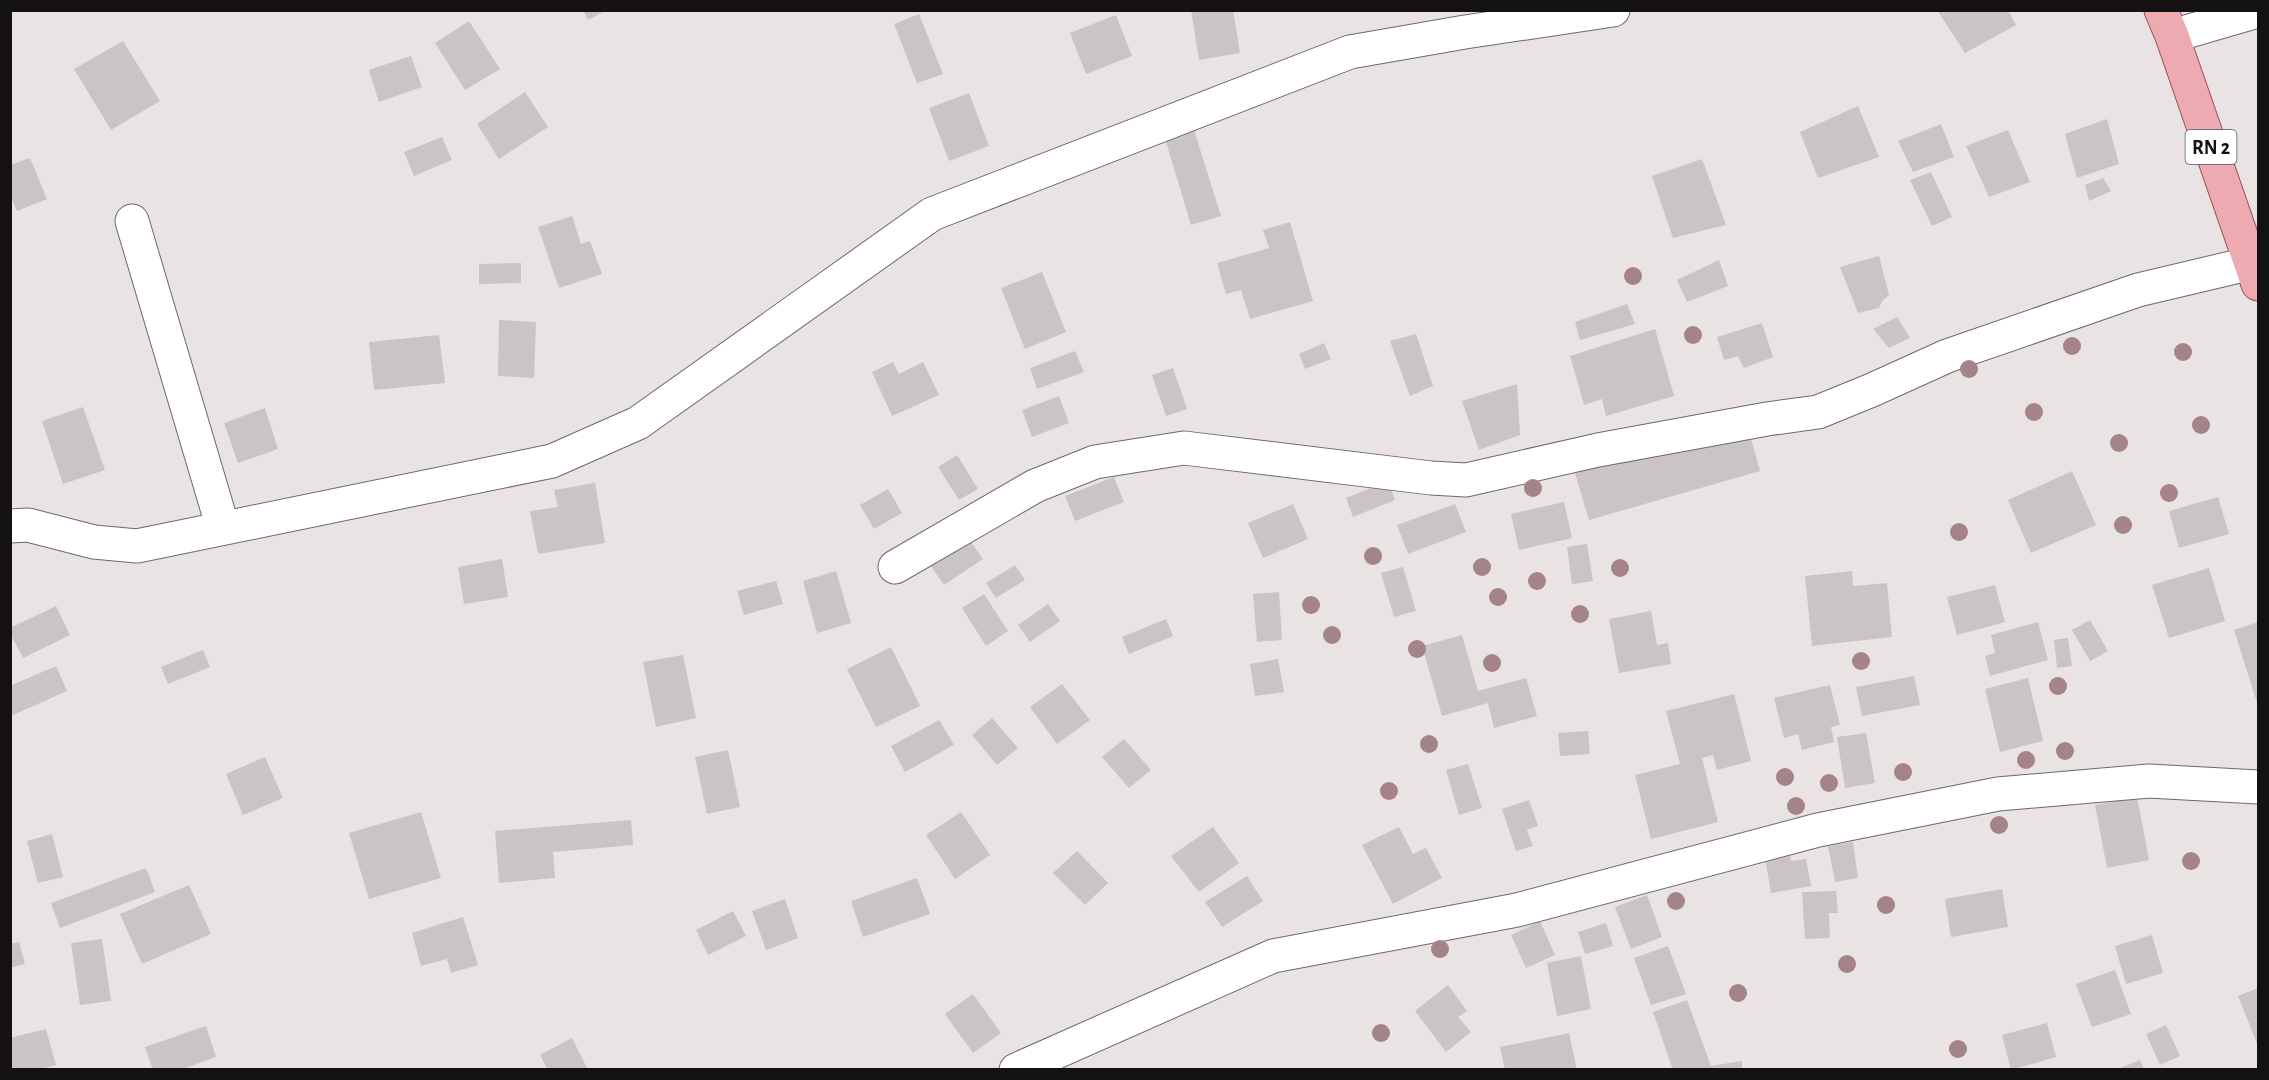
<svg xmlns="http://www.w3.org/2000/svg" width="2269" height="1080" font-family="'Alegreya Sans',sans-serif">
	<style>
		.building { fill: #cac4c4 }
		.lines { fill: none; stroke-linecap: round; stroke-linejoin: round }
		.minor-casing { stroke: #6e6969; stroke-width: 35 }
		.major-casing { stroke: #995057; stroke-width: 35 }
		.minor { stroke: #fff; stroke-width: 33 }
		.major { stroke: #edaab0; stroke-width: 33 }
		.tree { fill: #a58487 }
		.labels { text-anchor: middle; stroke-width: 4.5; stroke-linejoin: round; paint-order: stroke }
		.shield { fill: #fff; stroke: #5a5858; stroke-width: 1.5 }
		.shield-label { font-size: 20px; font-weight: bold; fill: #131111 }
	</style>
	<rect width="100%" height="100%" fill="#eae3e4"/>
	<g class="building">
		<polygon points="583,10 607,10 588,20"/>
		<polygon points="1191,10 1233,10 1240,53 1199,60"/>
		<polygon points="1937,10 2008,10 2016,25 1965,53"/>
		<polygon points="919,14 943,74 917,83 894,24"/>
		<polygon points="1116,15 1132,56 1086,74 1070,33"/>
		<polygon points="469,21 500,69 465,90 435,43"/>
		<polygon points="123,41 160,101 111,130 74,69"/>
		<polygon points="411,56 422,87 379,102 369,70"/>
		<polygon points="525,92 548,127 499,159 477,124"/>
		<polygon points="969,93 989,146 949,161 929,108"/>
		<polygon points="1858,106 1879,157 1818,178 1800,132"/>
		<polygon points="2107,119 2119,164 2077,178 2065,134"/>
		<polygon points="1941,124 1954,157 1913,172 1898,141"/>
		<polygon points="1193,127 1221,216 1191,225 1164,135"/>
		<polygon points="2008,130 2030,182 1989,197 1966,146"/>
		<polygon points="442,137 452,160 414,176 404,152"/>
		<polygon points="30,158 47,199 17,211 10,195 10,165"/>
		<polygon points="1702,159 1726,225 1673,238 1652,176"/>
		<polygon points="1931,172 1952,217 1932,226 1910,180"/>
		<polygon points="2103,178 2111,191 2089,201 2085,185"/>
		<polygon points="572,216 581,244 590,241 602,274 559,288 538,227"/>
		<polygon points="1290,222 1313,301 1250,319 1241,290 1226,294 1217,263 1269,248 1263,230"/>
		<polygon points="1879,256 1889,295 1882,301 1879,308 1858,313 1840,267"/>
		<polygon points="1719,260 1728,286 1687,302 1677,280"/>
		<polygon points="521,263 521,283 479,284 479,264"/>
		<polygon points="1042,272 1066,332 1025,349 1001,288"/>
		<polygon points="1627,304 1635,324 1580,340 1575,322"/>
		<polygon points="1897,317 1910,338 1889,348 1873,329"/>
		<polygon points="499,320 536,322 534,378 498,376"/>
		<polygon points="1762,323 1773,357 1744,368 1738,356 1724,360 1717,337"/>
		<polygon points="1655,329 1674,396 1606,416 1602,399 1584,405 1570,356"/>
		<polygon points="1416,334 1433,386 1410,396 1390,341"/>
		<polygon points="439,335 445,383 374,390 369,342"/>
		<polygon points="1324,343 1331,359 1305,369 1299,354"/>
		<polygon points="1075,351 1084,372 1037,389 1030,368"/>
		<polygon points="893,362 899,374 923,362 939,395 892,416 872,372"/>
		<polygon points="1173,368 1187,409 1166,416 1152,375"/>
		<polygon points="1517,384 1520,435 1479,450 1462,401"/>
		<polygon points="1059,396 1069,423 1032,437 1022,410"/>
		<polygon points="83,407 105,470 63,484 42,421"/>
		<polygon points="265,408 278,449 238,463 224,423"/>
		<polygon points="1747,424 1760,471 1589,520 1575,473"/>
		<polygon points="957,455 978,489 959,500 938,467"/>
		<polygon points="2072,471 2096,525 2031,553 2008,500"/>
		<polygon points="1114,477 1124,502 1075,521 1065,496"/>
		<polygon points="1388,481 1395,500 1353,517 1346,498"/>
		<polygon points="595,483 605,543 538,554 530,511 558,507 554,490"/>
		<polygon points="888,489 902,513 874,529 860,505"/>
		<polygon points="2218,497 2229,534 2179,548 2169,511"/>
		<polygon points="1564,502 1572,538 1519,550 1511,514"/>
		<polygon points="1293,504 1308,539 1263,558 1248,523"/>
		<polygon points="1455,504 1466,532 1408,554 1397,525"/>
		<polygon points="965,534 983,559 944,585 926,559"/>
		<polygon points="1587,544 1593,581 1572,584 1567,547"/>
		<polygon points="502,559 508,597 464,604 458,567"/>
		<polygon points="1015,565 1025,580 996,598 986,583"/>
		<polygon points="1403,567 1416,611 1394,617 1381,573"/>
		<polygon points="2209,568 2225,621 2169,638 2152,585"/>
		<polygon points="836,571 851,623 817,633 803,581"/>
		<polygon points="1852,571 1853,586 1887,583 1892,637 1812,646 1805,576"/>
		<polygon points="776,581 783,604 744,615 737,591"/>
		<polygon points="1995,585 2005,622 1957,635 1947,597"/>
		<polygon points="1279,592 1282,640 1257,642 1253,594"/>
		<polygon points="984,594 1008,631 986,646 962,608"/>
		<polygon points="1048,604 1060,621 1030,642 1018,625"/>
		<polygon points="56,606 70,635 23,658 10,633 10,628"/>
		<polygon points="1651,611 1657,645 1668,643 1671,664 1619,673 1609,619"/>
		<polygon points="1166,619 1173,636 1129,654 1122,637"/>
		<polygon points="2090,620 2108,651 2090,661 2072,630"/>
		<polygon points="2038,622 2048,660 1990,676 1985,656 1995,653 1991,635"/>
		<polygon points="2258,622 2258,706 2234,630"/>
		<polygon points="1462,635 1478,691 1526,678 1537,716 1494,728 1488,703 1442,716 1422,646"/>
		<polygon points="2068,638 2072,666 2057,668 2054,640"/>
		<polygon points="891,647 920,706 876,727 847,669"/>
		<polygon points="203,650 210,667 168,684 161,667"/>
		<polygon points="683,655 696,718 656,727 643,662"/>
		<polygon points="1278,659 1284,692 1255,696 1250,664"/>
		<polygon points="56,666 67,691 13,715 10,709 10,686"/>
		<polygon points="1914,676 1920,705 1862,716 1856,687"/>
		<polygon points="2028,678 2043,741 2000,752 1985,689"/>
		<polygon points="1062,684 1090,720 1057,744 1030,707"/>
		<polygon points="1830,685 1840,725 1831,727 1834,742 1802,750 1798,734 1784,738 1774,698"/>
		<polygon points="1734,694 1751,761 1717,770 1713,755 1702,758 1718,822 1651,839 1635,775 1680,764 1666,711"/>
		<polygon points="992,718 1018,748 997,765 972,735"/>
		<polygon points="939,720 954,745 905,772 891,746"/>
		<polygon points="1588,731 1590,754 1560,756 1558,733"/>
		<polygon points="1866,733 1875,783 1845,788 1837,737"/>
		<polygon points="1124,739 1151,770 1129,788 1102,757"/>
		<polygon points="728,750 740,807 707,814 695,757"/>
		<polygon points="265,757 283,798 243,815 226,774"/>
		<polygon points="1468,764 1482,808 1459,815 1446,770"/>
		<polygon points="2137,797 2149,860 2107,868 2095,805"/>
		<polygon points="1529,800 1538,826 1527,830 1533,846 1516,851 1502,809"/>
		<polygon points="421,812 441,878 369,899 349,833"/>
		<polygon points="961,812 990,855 955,879 926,835"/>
		<polygon points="631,820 633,845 553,852 555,878 499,883 495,831"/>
		<polygon points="1213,827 1239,863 1199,892 1171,856"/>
		<polygon points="1399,827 1413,854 1426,848 1442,878 1393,904 1362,845"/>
		<polygon points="52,834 63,877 38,883 27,841"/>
		<polygon points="1853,842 1858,878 1835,882 1828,846"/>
		<polygon points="1077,851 1108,883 1085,905 1053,873"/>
		<polygon points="1790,854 1791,861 1806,859 1811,886 1771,893 1765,858"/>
		<polygon points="146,868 155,892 60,928 51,903"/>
		<polygon points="1247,876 1263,901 1222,927 1205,902"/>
		<polygon points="917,878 930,914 863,937 851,901"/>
		<polygon points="189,885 211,934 142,964 120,914"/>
		<polygon points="2002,889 2008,927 1951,937 1945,899"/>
		<polygon points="1836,891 1838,913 1829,913 1830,938 1805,939 1802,892"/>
		<polygon points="1647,895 1662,937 1631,949 1615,907"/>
		<polygon points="785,899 798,938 766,950 752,911"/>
		<polygon points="733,911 746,936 708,955 696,930"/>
		<polygon points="463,917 478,965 451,973 447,959 421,966 412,933"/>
		<polygon points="1540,921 1555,955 1526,968 1511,935"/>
		<polygon points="1606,923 1613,946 1585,954 1578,932"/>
		<polygon points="2152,935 2163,973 2126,984 2115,946"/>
		<polygon points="102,939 111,1001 80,1005 71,943"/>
		<polygon points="19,942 25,964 10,968 10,944"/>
		<polygon points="1668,946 1686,994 1651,1005 1634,958"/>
		<polygon points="1581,956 1591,1009 1557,1016 1547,963"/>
		<polygon points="2115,970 2131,1014 2092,1027 2076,984"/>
		<polygon points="1448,985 1467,1011 1458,1017 1471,1032 1446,1052 1415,1011"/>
		<polygon points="2258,988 2258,1046 2238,996"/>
		<polygon points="973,994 1001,1033 973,1053 945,1014"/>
		<polygon points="1687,1000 1711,1066 1742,1061 1742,1070 1673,1070 1653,1012"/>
		<polygon points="2047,1023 2056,1057 2011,1070 2002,1035"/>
		<polygon points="2166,1025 2180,1056 2160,1065 2146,1034"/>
		<polygon points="206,1026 216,1057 180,1070 153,1070 145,1047"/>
		<polygon points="46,1029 56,1065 37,1070 10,1070 10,1038"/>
		<polygon points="1569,1033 1577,1070 1505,1070 1500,1047"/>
		<polygon points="572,1038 588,1070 548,1070 540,1055"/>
		<polygon points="2140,1060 2144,1070 2118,1070 2118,1069"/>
	</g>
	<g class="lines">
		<defs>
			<g id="minor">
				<polyline points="2172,36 2258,11"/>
				<polyline points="132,221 223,528"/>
				<polyline points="10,526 28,525 94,542 137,546 552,461 638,423 932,214 1350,52 1465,32 1613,10"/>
				<polyline points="895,567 1035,486 1095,462 1184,448 1431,478 1466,480 1598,450 1767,419 1818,412 1872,390 1947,356 2138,290 2252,263"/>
				<polyline points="1016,1070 1273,956 1517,910 1818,830 1998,794 2149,781 2258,787"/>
			</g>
			<polyline id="major" points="2161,10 2172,36 2258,284"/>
		</defs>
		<use href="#minor" class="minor-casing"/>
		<use href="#major" class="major-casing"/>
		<use href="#minor" class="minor"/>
		<use href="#major" class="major"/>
	</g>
	<g class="tree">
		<circle cx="1633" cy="276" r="9"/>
		<circle cx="1693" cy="335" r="9"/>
		<circle cx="2072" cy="346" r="9"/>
		<circle cx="2183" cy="352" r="9"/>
		<circle cx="1969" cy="369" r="9"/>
		<circle cx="2034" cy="412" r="9"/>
		<circle cx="2201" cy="425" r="9"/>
		<circle cx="2119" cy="443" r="9"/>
		<circle cx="1533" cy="488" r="9"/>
		<circle cx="2169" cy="493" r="9"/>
		<circle cx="2123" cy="525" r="9"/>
		<circle cx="1959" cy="532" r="9"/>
		<circle cx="1373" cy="556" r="9"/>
		<circle cx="1482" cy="567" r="9"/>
		<circle cx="1620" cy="568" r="9"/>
		<circle cx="1537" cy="581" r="9"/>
		<circle cx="1498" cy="597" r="9"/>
		<circle cx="1311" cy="605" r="9"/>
		<circle cx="1580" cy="614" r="9"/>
		<circle cx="1332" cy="635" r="9"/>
		<circle cx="1417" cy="649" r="9"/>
		<circle cx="1861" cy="661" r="9"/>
		<circle cx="1492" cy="663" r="9"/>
		<circle cx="2058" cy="686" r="9"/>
		<circle cx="1429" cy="744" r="9"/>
		<circle cx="2065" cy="751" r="9"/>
		<circle cx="2026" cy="760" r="9"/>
		<circle cx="1903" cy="772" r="9"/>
		<circle cx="1785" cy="777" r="9"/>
		<circle cx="1829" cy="783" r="9"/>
		<circle cx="1389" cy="791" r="9"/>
		<circle cx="1796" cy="806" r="9"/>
		<circle cx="1999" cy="825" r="9"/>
		<circle cx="2191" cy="861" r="9"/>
		<circle cx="1676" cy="901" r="9"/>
		<circle cx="1886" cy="905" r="9"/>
		<circle cx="1440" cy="949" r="9"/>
		<circle cx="1847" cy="964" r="9"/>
		<circle cx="1738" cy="993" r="9"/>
		<circle cx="1381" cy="1033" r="9"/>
		<circle cx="1958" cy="1049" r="9"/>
	</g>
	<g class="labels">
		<rect class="shield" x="2185.5" y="130" width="51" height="34" rx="4.5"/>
		<g class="shield-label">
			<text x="2211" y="154">RN 2</text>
		</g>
	</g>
	<rect width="2269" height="1080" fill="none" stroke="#131111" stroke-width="24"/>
</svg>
